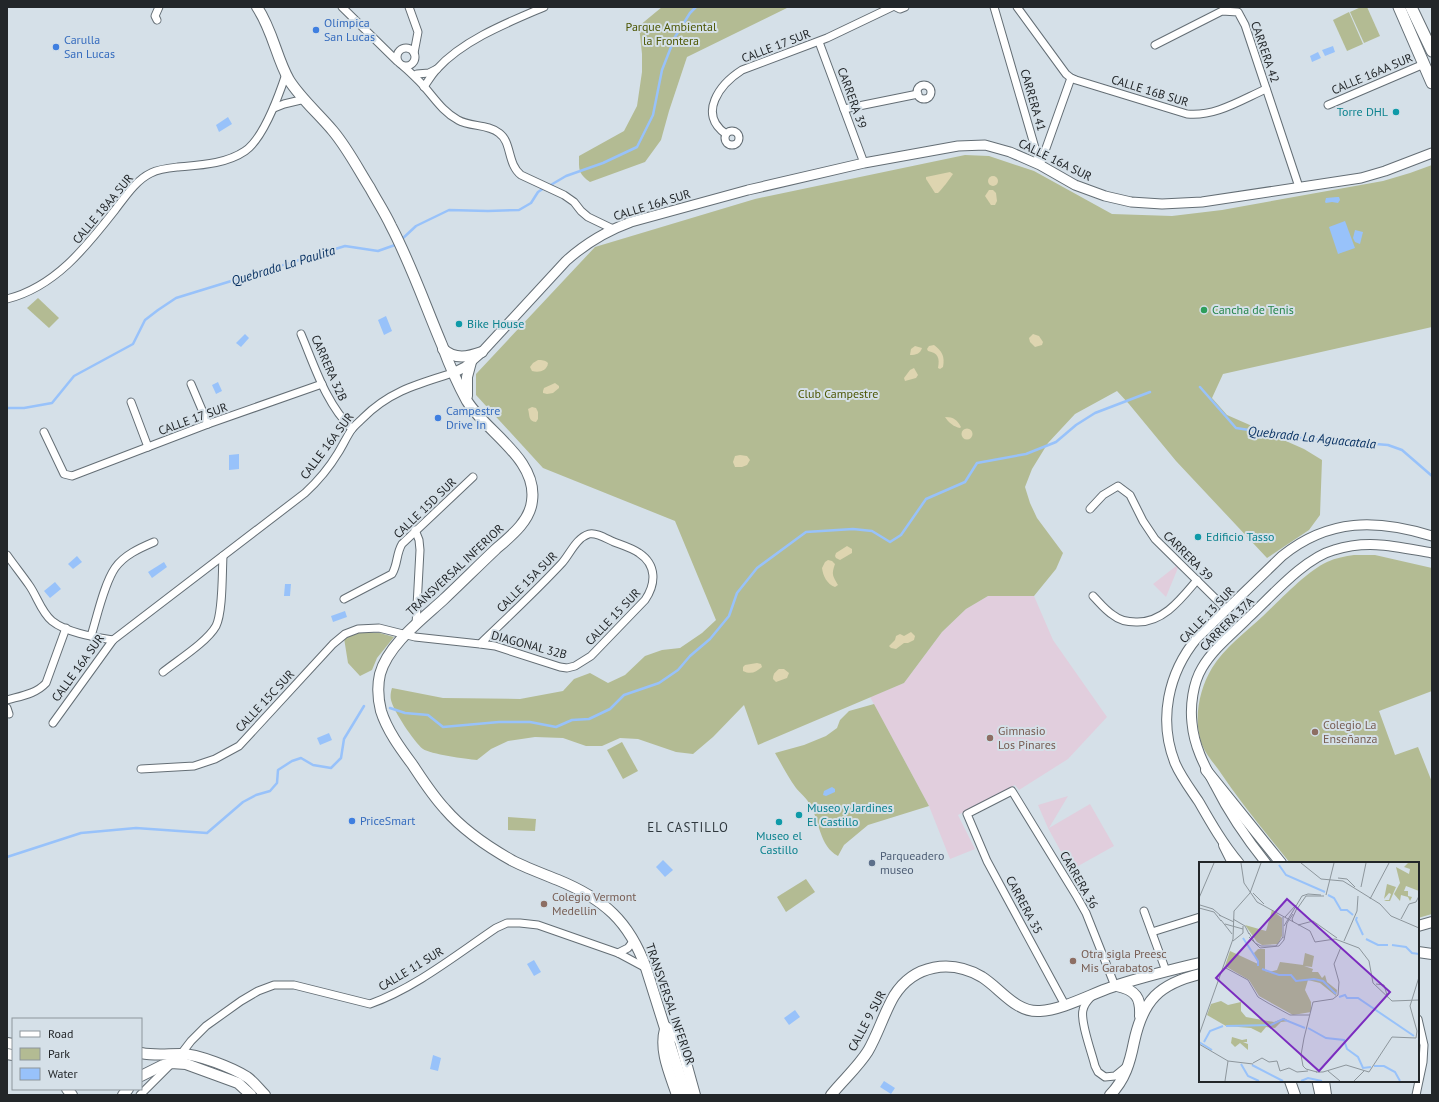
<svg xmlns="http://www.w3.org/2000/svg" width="1439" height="1102" font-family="'PT Sans',sans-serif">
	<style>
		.education { fill: #e1cedd }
		.green { fill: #b3bb93 }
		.sand { fill: #ded5b0 }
		.water { fill: #98c2fa }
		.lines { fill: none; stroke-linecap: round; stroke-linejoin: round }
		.stream { stroke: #98c2fa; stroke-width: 2.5 }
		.minor-casing { stroke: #646e75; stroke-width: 9 }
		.tertiary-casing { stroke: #646e75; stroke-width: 11 }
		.secondary-casing { stroke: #646e75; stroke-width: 12 }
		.primary-casing { stroke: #646e75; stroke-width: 13 }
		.minor { stroke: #fff; stroke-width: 7 }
		.tertiary { stroke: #fff; stroke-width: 9 }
		.secondary { stroke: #fff; stroke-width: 10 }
		.primary { stroke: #fff; stroke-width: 11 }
		.shop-dot { fill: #3f7fe0; stroke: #d5e0e8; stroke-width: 1.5 }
		.culture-dot { fill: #0f9aa8; stroke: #d5e0e8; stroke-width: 1.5 }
		.leisure-dot { fill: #2e9e5b; stroke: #d5e0e8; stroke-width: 1.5 }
		.education-dot { fill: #8d6e63; stroke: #d5e0e8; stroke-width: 1.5 }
		.service-dot { fill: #5c6f8a; stroke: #d5e0e8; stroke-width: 1.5 }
		.labels { text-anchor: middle; stroke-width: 4; stroke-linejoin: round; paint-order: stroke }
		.shop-label { font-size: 12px; fill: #366cbe; stroke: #d5e0e8; text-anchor: start }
		.park-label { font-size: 12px; fill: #4d5704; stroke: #d5e0e8 }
		.street-label { font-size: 12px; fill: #222629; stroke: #d5e0e8 }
		.culture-label { font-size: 12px; fill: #0d838f; stroke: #d5e0e8; text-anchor: start }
		.leisure-label { font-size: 12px; fill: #27864d; stroke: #d5e0e8; text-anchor: start }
		.education-label { font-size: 12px; fill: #785e54; stroke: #d5e0e8; text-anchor: start }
		.service-label { font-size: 12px; fill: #4e5e75; stroke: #d5e0e8; text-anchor: start }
		.water-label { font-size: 13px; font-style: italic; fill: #0a3364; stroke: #d5e0e8 }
		.neighbourhood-label { font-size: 13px; letter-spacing: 1px; fill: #2f383e; stroke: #d5e0e8 }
		.inset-river { fill: none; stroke: #98c2fa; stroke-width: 2 }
		.inset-road { fill: none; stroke: #8d969c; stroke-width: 1 }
		.view { fill: #7b2cbf; fill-opacity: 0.15; stroke: #7b2cbf; stroke-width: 2 }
		.inset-edge { fill: none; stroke: #222629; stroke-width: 2 }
	</style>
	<rect width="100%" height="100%" fill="#d5e0e8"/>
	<g class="education">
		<polygon points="1180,563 1166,597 1153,584"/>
		<polygon points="988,596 1034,596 1053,640 1107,717 1068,759 1019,790 1015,785 958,815 975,849 950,859 929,806 870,697 904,683 942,632 966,609"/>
		<polygon points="1068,796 1049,828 1090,804 1114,846 1071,870 1048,828 1038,805"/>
	</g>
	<g class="green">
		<path d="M662,7H789L687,57L669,111L661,140L645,162L590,182C578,173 579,170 579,156L624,131L637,106L642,72V54L639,26Z"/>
		<polygon points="1361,7 1367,7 1380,36 1364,43 1350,12"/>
		<polygon points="1349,12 1363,44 1347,51 1333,20"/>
		<path d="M965,155L989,156L1034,171L1112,214L1172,216L1222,210L1383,181L1410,173L1432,165V327L1223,374L1212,398L1227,415L1304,449L1322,460L1320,515L1309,530L1267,558L1176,461L1129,404L1117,391L1075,414L1048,443L1032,469L1025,487L1030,503L1037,518L1063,553L1056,569L1034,596H988L966,609L942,632L904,683L758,745L744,705L713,737L693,754L676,752L638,739L620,738L602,746H586L563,738L535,737L508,741L491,749L477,760C466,759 430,754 423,749C414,742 393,710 391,700C390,696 391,691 392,688L443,698L520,699L563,691L574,679L590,673L608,683L625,675L645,656L662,650L680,648L702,633L716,620L675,521L543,468L476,395V374L595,247L755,199Z"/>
		<polygon points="38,298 59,318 49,328 27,308"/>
		<path d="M1354,555H1375L1432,568V691L1379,711L1395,755L1418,747L1432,782V914L1418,918V863H1290C1265,832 1240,802 1218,769C1211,760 1202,749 1200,738C1194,715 1200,688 1212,668C1224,648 1246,632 1263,616C1280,600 1306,572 1327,562C1336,558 1345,556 1354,555Z"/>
		<polygon points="360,632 380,633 394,637 377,658 372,670 360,676 348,663 344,638"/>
		<path d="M874,704L929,806L868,825L844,845L838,856C819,846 820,821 810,805C807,798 801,794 796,788C788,777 782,765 775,753L804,745L826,736L837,728L840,720L849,711Z"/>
		<polygon points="622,742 638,771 623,779 607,750"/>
		<polygon points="508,817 536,819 535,831 508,830"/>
		<polygon points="806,879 815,892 786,912 777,897"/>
	</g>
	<g class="sand">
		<path d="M950,172L953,174C949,180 943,188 938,193H935L926,179V177Z"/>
		<circle cx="993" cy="181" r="5"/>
		<polygon points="989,190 993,190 996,193 997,201 995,205 991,205 985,196"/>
		<polygon points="1033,334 1039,336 1043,342 1042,345 1035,347 1030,342 1029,338"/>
		<path d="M934,345C942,351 945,356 943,367L940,369L938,368C940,358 938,353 928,351L927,349L929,346Z"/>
		<path d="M915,346L922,348C920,354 916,355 910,355L911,349Z"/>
		<path d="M538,360C542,360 545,360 548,363C547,371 539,373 532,371L530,367L533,363Z"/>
		<polygon points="914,368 918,375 916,378 905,381 904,378 910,370"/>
		<polygon points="555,383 559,386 559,388 553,393 547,394 543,393 543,391 544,388"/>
		<path d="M532,407L536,408L538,412V419L536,422C528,421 530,416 528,409Z"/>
		<path d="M945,417C954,417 957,420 961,427L960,428C954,427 948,422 945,417Z"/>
		<circle cx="967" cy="434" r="5.5"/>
		<polygon points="740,455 747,456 750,460 747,465 742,467 735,467 733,462 735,456"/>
		<polygon points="847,546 852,549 852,553 840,560 836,558 835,556 836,553"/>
		<path d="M828,560L832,561L835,564C831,575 833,576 838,585L835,587C827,584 823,576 822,568L825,562Z"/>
		<polygon points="911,632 915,636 914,640 908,643 904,643 896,649 891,648 889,646 895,640 896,636 900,634 904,636"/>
		<path d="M757,663L761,664L762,667C756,672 751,675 743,671V667L745,665Z"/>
		<path d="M779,669H784L789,673L787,678L776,682L773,679C773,674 775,672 779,669Z"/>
	</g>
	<g class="water">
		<polygon points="1333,46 1335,52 1325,56 1322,50"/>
		<polygon points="1318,52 1321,58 1312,62 1310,56"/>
		<polygon points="228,117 232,124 219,132 216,125"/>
		<polygon points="1337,197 1339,197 1340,200 1338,203 1332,202 1326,203 1325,202 1326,198"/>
		<polygon points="1345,221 1355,248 1338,254 1329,227"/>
		<polygon points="1355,230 1363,232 1360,244 1355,242 1353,238"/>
		<polygon points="386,316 392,331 384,335 378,320"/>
		<polygon points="245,334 249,338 241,347 236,343"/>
		<polygon points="218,382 222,391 216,394 212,385"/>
		<polygon points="239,454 239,469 229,470 229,455"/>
		<polygon points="77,556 82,562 73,569 68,564"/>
		<polygon points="164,562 167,567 152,578 148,572"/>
		<polygon points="55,582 61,589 50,598 44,591"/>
		<polygon points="285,584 291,584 290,596 284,596"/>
		<polygon points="345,611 347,617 333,622 331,616"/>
		<polygon points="329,733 332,740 320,745 317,738"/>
		<polygon points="832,787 835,789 835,792 826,796 823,795 824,791"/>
		<polygon points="663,860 673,870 665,877 656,867"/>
		<polygon points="534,960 541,972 534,976 527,964"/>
		<polygon points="795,1010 800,1017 789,1025 784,1018"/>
		<polygon points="433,1055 441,1058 438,1071 430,1069"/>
		<polygon points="884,1081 895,1088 891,1094 880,1087"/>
	</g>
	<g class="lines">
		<g class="stream">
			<polyline points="549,186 566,176 603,163 637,147 653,115 662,70 675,37 690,13 696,7"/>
			<polyline points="401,240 416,226 449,210 488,211 519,210 531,203 538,192 544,188"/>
			<polyline points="1200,387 1236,428 1302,438 1388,445 1402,450 1432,476"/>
			<polyline points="7,408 24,408 52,403 74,376 133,344 145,320 158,310 176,298 345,246 378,251 395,245 397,243"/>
			<polyline points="390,708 405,713 428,715 443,727 499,722 530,722 556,727 572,720 589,719 610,709 624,695 659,683 678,670 690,656 710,639 729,616 737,593 757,568 806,532 853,529 872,531 890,542 901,535 926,499 965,482 977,463 1026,454 1056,442 1076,425 1095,413 1150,392"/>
			<polyline points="7,857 81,833 136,828 207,833 243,802 256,795 270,791 277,783 278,770 292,761 301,758 313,765 331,768 341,758 344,739 364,706"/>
		</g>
		<defs>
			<g id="minor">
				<polyline points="342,7 397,61"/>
				<polyline points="409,7 418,32 414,53"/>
				<polyline points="896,7 900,9 905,7"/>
				<polyline points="994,7 1040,165"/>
				<path d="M1017,7L1066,74L1071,78L1076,80L1187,114C1215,117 1241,100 1266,89"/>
				<polyline points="157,20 155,16 159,7"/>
				<polyline points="819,42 864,163"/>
				<polyline points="1155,45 1222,11 1238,12 1245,25 1299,187"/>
				<circle cx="406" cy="57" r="9"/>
				<path d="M403,66C409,71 414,76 419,81C432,94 441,111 458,120C470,127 488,124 499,133C512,142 507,164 521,175L564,195L574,202L581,211L588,217L613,229"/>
				<polyline points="417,74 429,73 437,69"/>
				<circle cx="924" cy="92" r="7"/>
				<path d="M424,87C428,81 432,74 437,69C463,40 509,22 544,7"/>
				<polyline points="1328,105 1424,64"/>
				<polyline points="274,108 284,104 305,99"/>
				<polyline points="844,109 918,94"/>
				<circle cx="732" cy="138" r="7"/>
				<path d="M726,134C697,114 720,84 742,70L827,38L892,7"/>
				<polyline points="1040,165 1071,78"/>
				<path d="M7,299C55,287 86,247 115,210C125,197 136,180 151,173C159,169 169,168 178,167C200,165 226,164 245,151C264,138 279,95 286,74"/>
				<path d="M301,334C315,367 326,404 352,429"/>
				<polyline points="191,384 208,424"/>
				<polyline points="131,402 148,447"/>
				<polyline points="44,432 64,474 72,476 208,424 322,384"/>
				<polyline points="1090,509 1103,495 1118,486 1130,495 1143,521 1155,539 1227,610"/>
				<polyline points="415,530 419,540 420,550 416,625"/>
				<path d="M7,555C14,565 22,575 29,585C37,596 41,612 52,621C67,633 95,637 113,640"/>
				<path d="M1093,596C1099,602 1105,610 1113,615C1119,620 1128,622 1136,622C1163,623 1181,599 1197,580"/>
				<path d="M344,599L392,574C398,564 396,554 402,544L473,477"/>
				<path d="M91,636C97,617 104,584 115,568C124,555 140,548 154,542"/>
				<path d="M163,672C178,660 207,642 216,626C223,612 222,573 223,556"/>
				<path d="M7,700C21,696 36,694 46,683L66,628"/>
				<polyline points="7,708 9,714"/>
				<path d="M53,723L113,640L305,493C318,481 329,468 338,453C343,445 347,436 352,429C355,425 360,421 363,418C390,391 418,384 453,373"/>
				<path d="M141,769L194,766L215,759L239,746L333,644L345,634L358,629L379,628L415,637L480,644L495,646L560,667L567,668L575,666L591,656L645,600C656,584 657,565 639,553C632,548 622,545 614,542C607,539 596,532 589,534C576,538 570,554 562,563C536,591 508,617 480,644"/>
				<polyline points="1144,911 1166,971"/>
				<polyline points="1152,932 1200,917"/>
				<polyline points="618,953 628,948 634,940"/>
				<path d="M1091,997C1087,1001 1084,1005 1083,1010C1080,1022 1092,1053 1095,1066L1098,1072L1105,1077L1115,1076L1126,1067"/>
				<polyline points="1065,1005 987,861 967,814 1012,791 1077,897 1086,913 1115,986"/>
				<path d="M181,1054L191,1041L206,1026L241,1001L258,991L274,985H294L370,1004C415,988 456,955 496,928L507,923H520L538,925L618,953L646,968"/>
				<polyline points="140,1095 171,1064"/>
				<polyline points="1416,1095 1423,1062 1424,1045 1418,1019"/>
			</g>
			<g id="tertiary">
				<path d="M453,373L465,367L482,352L566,261C586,243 606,231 631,222L748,190L864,163L958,146L985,145L1010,152L1040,165L1075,185L1105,196L1131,202L1162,204L1202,202L1361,178L1385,171L1432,153"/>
				<path d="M1239,863C1223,844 1211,823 1199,802C1191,790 1181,777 1175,763C1158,720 1168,673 1197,638L1282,556C1329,518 1377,519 1432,536"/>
				<path d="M1266,863C1246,838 1229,813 1215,785C1204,765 1194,746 1192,723C1190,706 1193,683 1202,668C1213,649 1232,634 1247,619C1270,598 1304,558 1334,550C1369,539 1397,547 1432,553"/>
				<polyline points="1317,1081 1320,1095"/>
			</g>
			<g id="secondary">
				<path d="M257,7C273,31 276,57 289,80C301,99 319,114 333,131C348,149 358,169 370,188C377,201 385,213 391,226C411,264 425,305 442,345C449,364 457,383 467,401C486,432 538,459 532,501C530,521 511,536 496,549C478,566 461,583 443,600C421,620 388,645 380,674C377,687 378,699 381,711C387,730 400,748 412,764C422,779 432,795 445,809C463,830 488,847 513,861C527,868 543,874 558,880C604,899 629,921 646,968L686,1095"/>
				<path d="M443,349C455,360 468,357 482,352"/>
				<polyline points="467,396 467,377 471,362"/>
				<polyline points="1206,770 1281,863"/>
				<polyline points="1224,845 1233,863"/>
				<polyline points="1418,926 1432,922"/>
				<polyline points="1418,952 1432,954"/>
				<path d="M1117,986C1136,990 1141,998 1140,1016"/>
				<polyline points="666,1027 676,1035 680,1041 695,1095"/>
				<path d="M665,1029C659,1051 670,1074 677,1095"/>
				<polyline points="7,1043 13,1044"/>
				<path d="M141,1053C156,1056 167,1054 181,1054C198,1054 233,1068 247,1077C254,1082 259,1089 265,1095"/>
				<polyline points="7,1054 13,1055"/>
				<polyline points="141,1076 163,1065 171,1063 186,1064 238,1083 251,1095"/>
				<polyline points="1290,1081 1295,1095"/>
				<polyline points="1324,1081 1326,1095"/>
				<polyline points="67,1089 72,1095"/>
				<polyline points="123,1095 128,1089"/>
				<path d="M831,1095C843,1080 858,1067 868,1051C878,1034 884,1013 894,996C914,964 951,959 982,977C1001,989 1016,1013 1040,1011C1062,1010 1091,994 1112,987C1141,977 1171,970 1200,963"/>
				<path d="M1110,1095C1125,1080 1130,1062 1134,1042C1143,1000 1159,984 1200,974"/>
			</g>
			<g id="primary">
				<polyline points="1399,7 1432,83"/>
				<polyline points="1411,7 1432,51"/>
			</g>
		</defs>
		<use href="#minor" class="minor-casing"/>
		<use href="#tertiary" class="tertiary-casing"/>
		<use href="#secondary" class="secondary-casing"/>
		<use href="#primary" class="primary-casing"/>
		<use href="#minor" class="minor"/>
		<use href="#tertiary" class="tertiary"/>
		<use href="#secondary" class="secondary"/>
		<use href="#primary" class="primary"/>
	</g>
	<g class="shop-dot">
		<circle cx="316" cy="30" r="4"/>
		<circle cx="56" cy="47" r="4"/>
		<circle cx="438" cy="418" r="4"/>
		<circle cx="352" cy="821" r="4"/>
	</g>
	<g class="culture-dot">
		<circle cx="1396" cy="112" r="4"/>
		<circle cx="459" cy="324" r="4"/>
		<circle cx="1198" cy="537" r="4"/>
		<circle cx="799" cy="815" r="4"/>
		<circle cx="779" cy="822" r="4"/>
	</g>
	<circle class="leisure-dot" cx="1204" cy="310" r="4"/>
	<g class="education-dot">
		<circle cx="1315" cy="732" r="4"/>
		<circle cx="990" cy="738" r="4"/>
		<circle cx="544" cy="904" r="4"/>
		<circle cx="1073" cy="961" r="4"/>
	</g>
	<circle class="service-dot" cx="872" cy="863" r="4"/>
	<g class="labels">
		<g class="shop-label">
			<text x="324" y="27">Olímpica<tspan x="324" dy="14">San Lucas</tspan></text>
			<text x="64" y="44">Carulla<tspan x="64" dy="14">San Lucas</tspan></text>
			<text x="446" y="415">Campestre<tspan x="446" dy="14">Drive In</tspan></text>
			<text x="360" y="825">PriceSmart</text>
		</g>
		<g class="park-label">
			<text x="671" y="31">Parque Ambiental<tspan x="671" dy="14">la Frontera</tspan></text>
			<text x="838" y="398">Club Campestre</text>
		</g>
		<g class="street-label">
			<text transform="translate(776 46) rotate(-21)" y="4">CALLE 17 SUR</text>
			<text transform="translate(1265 52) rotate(71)" y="4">CARRERA 42</text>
			<text transform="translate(1372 74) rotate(-23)" y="4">CALLE 16AA SUR</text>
			<text transform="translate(1150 91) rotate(17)" y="4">CALLE 16B SUR</text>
			<text transform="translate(852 98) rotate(70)" y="4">CARRERA 39</text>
			<text transform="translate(1033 100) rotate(74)" y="4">CARRERA 41</text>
			<text transform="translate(1055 160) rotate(26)" y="4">CALLE 16A SUR</text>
			<text transform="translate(652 205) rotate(-17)" y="4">CALLE 16A SUR</text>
			<text transform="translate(103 209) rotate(-50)" y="4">CALLE 18AA SUR</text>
			<text transform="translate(329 368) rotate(66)" y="4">CARRERA 32B</text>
			<text transform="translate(193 419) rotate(-20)" y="4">CALLE 17 SUR</text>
			<text transform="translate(327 446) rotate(-53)" y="4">CALLE 16A SUR</text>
			<text transform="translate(425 508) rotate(-44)" y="4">CALLE 15D SUR</text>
			<text transform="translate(1188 556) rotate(45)" y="4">CARRERA 39</text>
			<text transform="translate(455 570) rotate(-43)" y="4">TRANSVERSAL INFERIOR</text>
			<text transform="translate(527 582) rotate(-45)" y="4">CALLE 15A SUR</text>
			<text transform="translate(1207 615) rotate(-46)" y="4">CALLE 13 SUR</text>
			<text transform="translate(613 617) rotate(-46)" y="4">CALLE 15 SUR</text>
			<text transform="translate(1227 624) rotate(-45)" y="4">CARRERA 37A</text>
			<text transform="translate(529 645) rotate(15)" y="4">DIAGONAL 32B</text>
			<text transform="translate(78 668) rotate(-54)" y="4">CALLE 16A SUR</text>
			<text transform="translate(265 701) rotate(-47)" y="4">CALLE 15C SUR</text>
			<text transform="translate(1079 880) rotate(60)" y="4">CARRERA 36</text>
			<text transform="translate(1024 905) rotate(62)" y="4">CARRERA 35</text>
			<text transform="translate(411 969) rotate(-31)" y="4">CALLE 11 SUR</text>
			<text transform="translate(670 1004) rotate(71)" y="4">TRANSVERSAL INFERIOR</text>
			<text transform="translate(867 1021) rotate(-62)" y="4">CALLE 9 SUR</text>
		</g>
		<g class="culture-label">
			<text x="1388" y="116" text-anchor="end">Torre DHL</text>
			<text x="467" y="328">Bike House</text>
			<text x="1206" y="541">Edificio Tasso</text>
			<text x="807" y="812">Museo y Jardines<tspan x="807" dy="14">El Castillo</tspan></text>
			<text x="779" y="840" text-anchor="middle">Museo el<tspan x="779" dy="14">Castillo</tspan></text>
		</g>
		<g class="leisure-label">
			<text x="1212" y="314">Cancha de Tenis</text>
		</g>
		<g class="education-label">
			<text x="1323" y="729">Colegio La<tspan x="1323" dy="14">Enseñanza</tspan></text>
			<text x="998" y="735">Gimnasio<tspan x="998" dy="14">Los Pinares</tspan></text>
			<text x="552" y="901">Colegio Vermont<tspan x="552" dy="14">Medellin</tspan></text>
			<text x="1081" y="958">Otra sigla Preesc<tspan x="1081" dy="14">Mis Garabatos</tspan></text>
		</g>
		<g class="service-label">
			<text x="880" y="860">Parqueadero<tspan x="880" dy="14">museo</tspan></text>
		</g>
		<g class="water-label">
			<text transform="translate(283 265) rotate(-17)" y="5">Quebrada La Paulita</text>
			<text transform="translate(1312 437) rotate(6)" y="5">Quebrada La Aguacatala</text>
		</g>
		<g class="neighbourhood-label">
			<text x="688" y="832">EL CASTILLO</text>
		</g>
	</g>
	<g transform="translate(1199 862)">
		<rect width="220" height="220" fill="#d5e0e8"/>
		<path d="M209,1H220V29L207,24L205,29H209V34L213,35L211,39L209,35L202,33L201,39L195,32L201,21L197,5L210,12L211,7L205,5ZM188,22L197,25L191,39H187L185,38H190L192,32L190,31L185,37ZM73,48L83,56V74L79,82L63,83L58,80L46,63L67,69ZM59,87H66V109L70,110L78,108L81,100L104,103L106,91L115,94L113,105L105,104L114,107L113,110H119L123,116L126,113L128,120L138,128L137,134L121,121L109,118L106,128L112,140V150L94,153L60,134L50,118L26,104L31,89L59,102L55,91ZM22,139L29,143L42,140V149L47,155L75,160L85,156L90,159L82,160L76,166L67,165L62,171L52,166L27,164L8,153L12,142ZM33,175L43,178L48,177V180H44L49,182V188L41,181L36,185L32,181Z" fill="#b3bb93"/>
		<path class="inset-river" d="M80,3L87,13L126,30M129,33L135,36L142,48H148L154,53M158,55L157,58L164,73M44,76L59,99V104M167,77L179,83H189M193,83L207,85L213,91L220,92M63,107L80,113H92L97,119L115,117L124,119L137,132M140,135L146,133L148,136H159L215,174M27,164L72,163L84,157L106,166M109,166L127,176L145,178L148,187L159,195L164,206L172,205M0,180L13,188M5,180L11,169L24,164M42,202L49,214L60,219M53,203L84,219M175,204H185L196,210L201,219M102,219L109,216L123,219"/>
		<path class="inset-road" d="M42,1L45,21L58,40L111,69L116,80L136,77L160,86L170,99L174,121L193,139L220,138M102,1L122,17L144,19L181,42L192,54L220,66M139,16L148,17L156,25M162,25L167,1M54,31L65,42M127,33L135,1M0,36L15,1M171,37L190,1M1,43L14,47L22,54M0,46L15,50L22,59M98,47L107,34H125M20,53L35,60M86,55L97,43M34,57L46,64L50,72M202,57L210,42L217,40L220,34M22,58L33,72M94,60L93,57L98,46M26,62L44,67M99,63L114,59L138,76M85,64L103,34L109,32L122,33M50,71L56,81L62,84H77L84,75M50,75L61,86L80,84L85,78L88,61L94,52M84,76V55M34,79L44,71V64M145,79L158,49L159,34M25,105L49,118L59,135L69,141L91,153H111M177,122L185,123L188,133M0,173L34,77L35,49L51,31L62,1M0,182L29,199L26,219M29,199L54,202M54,201L63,196L70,200L78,199L81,209L90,206L98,210L109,209M129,209L141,219M117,210H124L147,203L170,210L193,175L217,176L218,169L211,144L220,115M118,210L107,207L104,204L102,193L105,176L114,140L134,137L139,133L140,120L135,102L142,85M155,219L165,209"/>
		<path class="view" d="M88,37L191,130L120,209L17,116Z"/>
		<rect width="220" height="220" class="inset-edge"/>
	</g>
	<rect width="1439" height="1102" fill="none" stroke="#222629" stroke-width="16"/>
	<rect x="12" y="1018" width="130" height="72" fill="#d5e0e8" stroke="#8d969c"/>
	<rect x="20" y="1031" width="20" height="6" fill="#ffffff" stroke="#8d969c"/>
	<text x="48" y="1038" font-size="12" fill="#222629">Road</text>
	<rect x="20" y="1048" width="20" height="12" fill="#b3bb93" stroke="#8d969c"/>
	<text x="48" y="1058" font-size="12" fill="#222629">Park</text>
	<rect x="20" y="1068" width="20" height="12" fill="#98c2fa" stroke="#8d969c"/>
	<text x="48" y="1078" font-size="12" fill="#222629">Water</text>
</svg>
